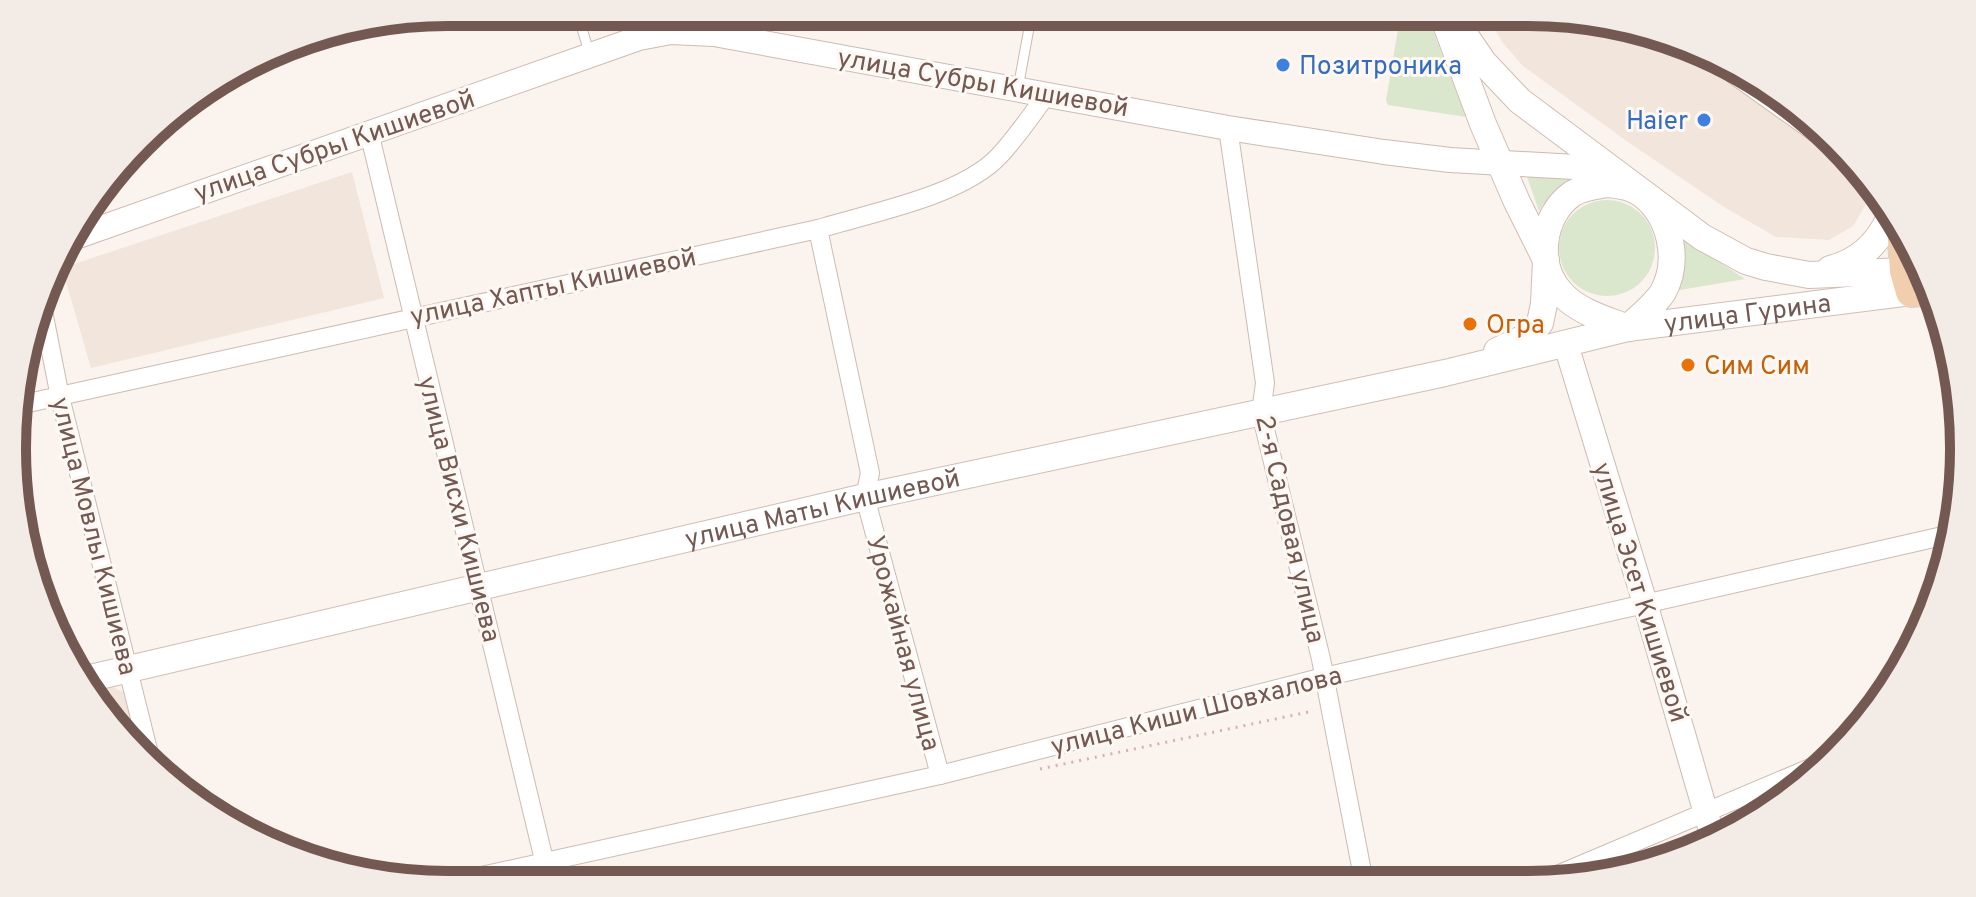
<svg xmlns="http://www.w3.org/2000/svg" width="1976" height="897" font-family="Overpass,sans-serif">
	<style>
		.residential { fill: #f2e5dc }
		.green { fill: #dbe7cc }
		.lines { fill: none; stroke-linecap: round; stroke-linejoin: round }
		.service-casing { stroke: #ccbbb3; stroke-width: 11 }
		.minor-casing { stroke: #ccbbb3; stroke-width: 20 }
		.tertiary-casing { stroke: #ccbbb3; stroke-width: 26 }
		.secondary-casing { stroke: #d1bdb4; stroke-width: 28 }
		.primary-casing { stroke: #d8d1cf; stroke-width: 32 }
		.path { stroke: #d2b4aa; stroke-width: 3; stroke-dasharray: 2 6; stroke-linecap: butt }
		.service { stroke: #fff; stroke-width: 9 }
		.minor { stroke: #fff; stroke-width: 18 }
		.tertiary { stroke: #fff; stroke-width: 24 }
		.secondary { stroke: #fff; stroke-width: 26 }
		.primary { stroke: #f1cfae; stroke-width: 30 }
		.shop-dot { fill: #3f7fe0; stroke: #fdf8f3; stroke-width: 3 }
		.food-dot { fill: #e8710a; stroke: #fdf8f3; stroke-width: 3 }
		.labels { text-anchor: middle; stroke-width: 6; stroke-linejoin: round; paint-order: stroke }
		.shop-label { font-size: 26px; fill: #366cbe; stroke: #fdf8f3; text-anchor: start }
		.street-label { font-size: 26px; fill: #745952; stroke: #fdf8f3 }
		.food-label { font-size: 26px; fill: #c56008; stroke: #fdf8f3; text-anchor: start }
		.rim { fill: none; stroke: #745952; stroke-width: 10 }
	</style>
	<rect width="100%" height="100%" fill="#fbf3ed"/>
	<g class="residential">
		<polygon points="1484,12 1528,12 1694,45 1836,140 1871,191 1868,201 1853,226 1829,240 1776,237 1724,207 1628,142 1523,66 1503,43"/>
		<polygon points="352,172 384,298 91,368 62,268"/>
		<polygon points="25,351 34,385 20,388 20,364"/>
		<polygon points="111,686 127,694 141,752 90,690"/>
	</g>
	<g class="green">
		<polygon points="763,12 910,12 917,17 905,29 769,16"/>
		<polygon points="1401,12 1426,12 1466,117 1388,105 1386,100"/>
		<path d="M1525,171L1586,175C1564,182 1551,192 1539,211Z"/>
		<circle cx="1607" cy="248" r="48"/>
		<polygon points="1684,239 1745,279 1674,291 1683,266"/>
	</g>
	<g class="lines">
		<defs>
			<g id="service">
				<polyline points="577,12 589,52"/>
				<polyline points="1682,43 1832,150"/>
				<polyline points="1018,88 1032,12"/>
			</g>
			<g id="minor">
				<polyline points="1228,128 1265,383 1261,413 1321,659 1364,882"/>
				<polyline points="369,132 550,885"/>
				<polyline points="818,229 870,473 865,497 940,775"/>
				<polyline points="42,306 60,397 152,766"/>
				<path d="M19,405L818,229C870,213 962,196 999,156C1017,137 1032,114 1048,93"/>
				<polyline points="1543,881 1827,761"/>
				<polyline points="445,884 940,775 1324,677 1947,535"/>
			</g>
			<g id="tertiary">
				<polyline points="67,240 639,38 671,32 714,34 1228,128 1384,152 1450,160 1611,169"/>
				<polyline points="1566,345 1645,603 1714,841"/>
			</g>
			<g id="secondary">
				<polyline points="1449,12 1484,63 1520,101 1702,237 1746,261 1766,267 1809,275 1905,271"/>
				<polyline points="1447,27 1483,124 1517,202 1546,260 1544,304 1540,323 1526,337 1497,351"/>
				<path d="M1608,184C1620,185 1633,187 1643,195C1671,217 1680,261 1663,292C1655,305 1639,317 1628,328C1605,319 1579,312 1562,294C1535,266 1541,216 1572,194C1583,187 1595,186 1608,184Z"/>
				<path d="M1830,269C1858,262 1877,245 1889,219"/>
				<path id="s1" d="M82,680L865,497L1445,373L1628,328L1911,292"/>
			</g>
			<polyline id="primary" points="1903,240 1905,271 1911,292 1932,290"/>
		</defs>
		<use href="#service" class="service-casing"/>
		<use href="#minor" class="minor-casing"/>
		<use href="#tertiary" class="tertiary-casing"/>
		<use href="#secondary" class="secondary-casing"/>
		<use href="#primary" class="primary-casing"/>
		<g class="path">
			<polyline points="1040,769 1313,711"/>
			<polyline points="573,876 592,871"/>
		</g>
		<use href="#service" class="service"/>
		<use href="#minor" class="minor"/>
		<use href="#tertiary" class="tertiary"/>
		<use href="#secondary" class="secondary"/>
		<use href="#primary" class="primary"/>
	</g>
	<g class="shop-dot">
		<circle cx="1283" cy="65" r="8"/>
		<circle cx="1704" cy="120" r="8"/>
	</g>
	<g class="food-dot">
		<circle cx="1470" cy="324" r="8"/>
		<circle cx="1688" cy="365" r="8"/>
	</g>
	<g class="labels">
		<g class="shop-label">
			<text x="1299" y="74">Позитроника</text>
			<text x="1688" y="129" text-anchor="end">Haier</text>
		</g>
		<g class="street-label">
			<text transform="translate(983 82) rotate(10)" y="9">улица Субры Кишиевой</text>
			<text transform="translate(334 145) rotate(-19)" y="9">улица Субры Кишиевой</text>
			<text transform="translate(553 286) rotate(-12)" y="9">улица Хапты Кишиевой</text>
			<text dy="9" stroke="none"><textPath href="#s1" startOffset="1706">улица Гурина</textPath></text>
			<text dy="9" stroke="none"><textPath href="#s1" startOffset="760">улица Маты Кишиевой</textPath></text>
			<text transform="translate(460 509) rotate(76)" y="9">улица Висхи Кишиева</text>
			<text transform="translate(1291 529) rotate(77)" y="9">2-я Садовая улица</text>
			<text transform="translate(95 536) rotate(76)" y="9">улица Мовлы Кишиева</text>
			<text transform="translate(1641 592) rotate(73)" y="9">улица Эсет Кишиевой</text>
			<text transform="translate(904 643) rotate(75)" y="9">Урожайная улица</text>
			<text transform="translate(1196 710) rotate(-14)" y="9">улица Киши Шовхалова</text>
		</g>
		<g class="food-label">
			<text x="1486" y="333">Огра</text>
			<text x="1704" y="374">Сим Сим</text>
		</g>
	</g>
	<path d="M0 0H1976V897H0ZM448 26H1528A422 422 0 0 1 1950 448V449A422 422 0 0 1 1528 871H448A422 422 0 0 1 26 449V448A422 422 0 0 1 448 26Z" fill="#f2ebe6" fill-rule="evenodd"/>
	<path class="rim" d="M448 26H1528A422 422 0 0 1 1950 448V449A422 422 0 0 1 1528 871H448A422 422 0 0 1 26 449V448A422 422 0 0 1 448 26Z"/>
</svg>
